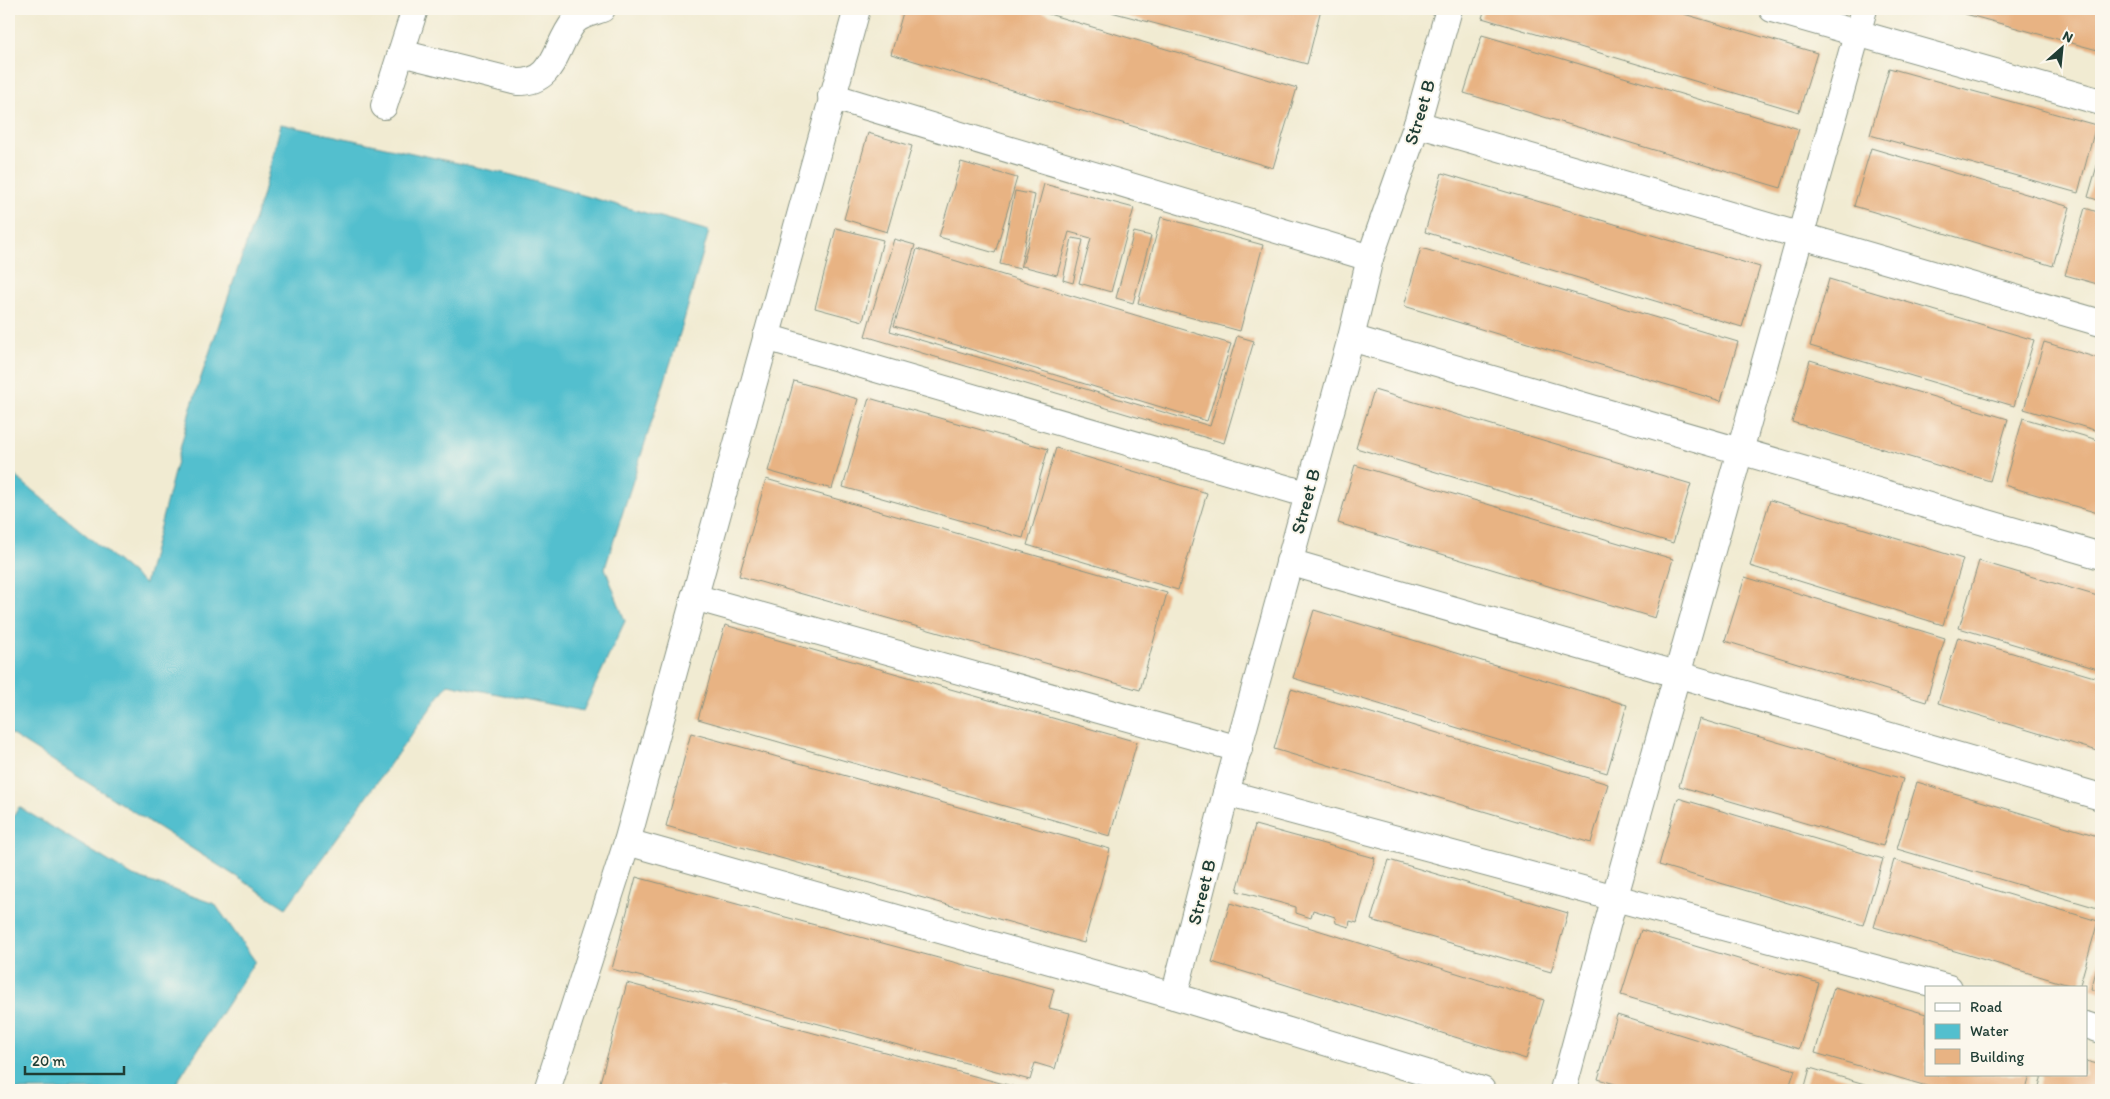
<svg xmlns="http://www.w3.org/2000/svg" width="2110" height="1099" font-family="Itim,sans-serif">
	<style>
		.water { fill: #53bfce; stroke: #397e81 }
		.building { fill: #e8b383 }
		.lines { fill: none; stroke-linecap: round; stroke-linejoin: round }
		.minor-casing { stroke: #889483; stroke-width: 28 }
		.minor { stroke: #fff; stroke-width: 26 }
		.labels { text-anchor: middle; stroke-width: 4; stroke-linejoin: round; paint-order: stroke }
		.street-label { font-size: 19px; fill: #1f3d34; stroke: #fbf7ec }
	</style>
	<rect width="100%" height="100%" fill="#fbf7ec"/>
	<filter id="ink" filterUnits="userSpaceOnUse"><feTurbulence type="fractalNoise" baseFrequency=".02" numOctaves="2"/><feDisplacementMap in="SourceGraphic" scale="10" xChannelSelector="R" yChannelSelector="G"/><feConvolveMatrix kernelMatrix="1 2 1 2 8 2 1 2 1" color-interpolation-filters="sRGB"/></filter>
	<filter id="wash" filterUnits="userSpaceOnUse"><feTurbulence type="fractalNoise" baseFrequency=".0096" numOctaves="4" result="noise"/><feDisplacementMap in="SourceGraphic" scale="20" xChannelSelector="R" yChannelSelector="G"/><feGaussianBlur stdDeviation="1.12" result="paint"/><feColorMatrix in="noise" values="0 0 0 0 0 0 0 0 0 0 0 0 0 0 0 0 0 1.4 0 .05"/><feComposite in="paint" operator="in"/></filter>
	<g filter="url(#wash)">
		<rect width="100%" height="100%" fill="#f1ebd2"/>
		<g class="water">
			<polygon points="281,124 512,175 709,231 682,327 605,568 625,621 583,711 448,684 286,908 9,733 9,471 145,584 191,407 262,197"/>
			<polygon points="19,807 133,876 215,904 255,961 172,1090 9,1090 9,824"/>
		</g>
		<g id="blocks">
			<g class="building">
				<polygon points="904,9 1032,9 1297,88 1273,168 891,54"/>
				<polygon points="1100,9 1321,9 1307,64"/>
				<polygon points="1485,9 1667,9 1817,53 1799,112 1482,18"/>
				<polygon points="1947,9 2101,9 2101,51"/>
				<polygon points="1482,35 1799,129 1781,188 1464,93"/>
				<polygon points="1889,68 2096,125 2078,193 1870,135"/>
				<polygon points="868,133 912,146 887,232 844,219"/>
				<polygon points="1871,148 2070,207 2053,266 1854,206"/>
				<polygon points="2101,152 2101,201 2088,197"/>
				<polygon points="961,162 1017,178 995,253 939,237"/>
				<polygon points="1442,173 1760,267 1742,327 1425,232"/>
				<polygon points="1044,184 1134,208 1111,292 1079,283 1091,238 1069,232 1057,275 1022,266"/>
				<polygon points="1015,191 1035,195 1020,269 1000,264"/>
				<polygon points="2085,208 2101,213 2101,285 2065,275"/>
				<polygon points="1161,217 1263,245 1240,331 1138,303"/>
				<polygon points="836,228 883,240 863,321 815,308"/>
				<polygon points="1134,232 1151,236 1133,303 1116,298"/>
				<polygon points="1072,238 1083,240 1073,283 1063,280"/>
				<polygon points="894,239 915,245 890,331 1210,426 1237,336 1254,341 1224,443 865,336"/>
				<polygon points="1421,248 1738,342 1721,401 1404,306"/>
				<polygon points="917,249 1231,344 1207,421 894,326"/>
				<polygon points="1829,279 2034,340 2014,406 1810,346"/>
				<polygon points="2044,342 2101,359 2101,432 2024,409"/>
				<polygon points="1810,360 2008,419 1990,481 1792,422"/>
				<polygon points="794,381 858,399 832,489 768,471"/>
				<polygon points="1374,390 1691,484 1673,543 1356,448"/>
				<polygon points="869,398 1048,449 1023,538 843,487"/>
				<polygon points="2023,418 2101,441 2101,514 2004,485"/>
				<polygon points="1056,448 1207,493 1178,590 1027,545"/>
				<polygon points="1355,465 1673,559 1655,618 1338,523"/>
				<polygon points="766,479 1167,593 1140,690 739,576"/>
				<polygon points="1770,500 1963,559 1943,625 1750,566"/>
				<polygon points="1979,561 2101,597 2101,670 1959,628"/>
				<polygon points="1745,577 1945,638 1926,702 1725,641"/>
				<polygon points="1314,610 1627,705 1607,773 1293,678"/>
				<polygon points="725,625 1137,742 1110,836 698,719"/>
				<polygon points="1958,637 2101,679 2101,752 1938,703"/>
				<polygon points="1291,689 1608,784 1591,843 1274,749"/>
				<polygon points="1699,719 1903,779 1883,846 1679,786"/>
				<polygon points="691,733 1110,849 1084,943 666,826"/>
				<polygon points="1917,782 2101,837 2101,909 1897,849"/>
				<polygon points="1678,798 1883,859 1863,925 1659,865"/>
				<polygon points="1255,825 1375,858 1357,923 1350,921 1349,927 1336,923 1335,917 1313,910 1311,918 1296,913 1296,907 1237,891"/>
				<polygon points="1389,860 1568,913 1551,972 1371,920"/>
				<polygon points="1894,860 2098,921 2079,988 1874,927"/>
				<polygon points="636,877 1054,989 1049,1008 1070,1013 1055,1069 1035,1063 1030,1080 612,969"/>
				<polygon points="1230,903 1544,1000 1526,1059 1212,962"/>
				<polygon points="1641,930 1819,983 1799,1049 1621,995"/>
				<polygon points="2101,954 2101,992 2091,989"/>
				<polygon points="627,983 1019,1088 1018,1090 616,1090 599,1086"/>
				<polygon points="1834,987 1926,1014 1926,1075 2030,1075 2026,1090 1940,1090 1815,1053"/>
				<polygon points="1617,1015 1795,1070 1788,1090 1635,1090 1598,1079"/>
				<polygon points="2086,1061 2101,1065 2101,1090 2038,1090 2042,1075 2086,1075"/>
				<polygon points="1810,1068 1885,1090 1804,1090"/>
			</g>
		</g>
	</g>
	<g filter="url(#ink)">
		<use href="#blocks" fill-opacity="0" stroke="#889483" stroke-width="1"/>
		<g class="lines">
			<defs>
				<g id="minor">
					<polyline points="1772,9 2101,102"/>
					<path d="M401,53L517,82C556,83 554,47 574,22C580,15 594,12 602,9"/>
					<polyline points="831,96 1370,258"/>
					<polyline points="384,106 415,9"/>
					<polyline points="1417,124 2101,323"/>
					<polyline points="766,337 1306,494"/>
					<polyline points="1351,338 2101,556"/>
					<polyline points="1289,562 2101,797"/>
					<polyline points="694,597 1239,749"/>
					<polyline points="1226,793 1949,988"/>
					<polyline points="627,842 1174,996 1482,1090"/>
					<polyline points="1174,996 1226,793 1351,338 1370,258 1417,124 1449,9"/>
					<polyline points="2086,1025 2101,1030"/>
					<polyline points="547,1090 627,842 857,9"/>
					<polyline points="1563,1090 1615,896 1864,9"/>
				</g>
			</defs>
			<use href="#minor" class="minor-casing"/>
			<use href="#minor" class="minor"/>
		</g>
	</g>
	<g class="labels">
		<g class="street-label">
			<text transform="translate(1419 112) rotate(-73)" y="7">Street B</text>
			<text transform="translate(1305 501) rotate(-75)" y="7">Street B</text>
			<text transform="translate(1201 892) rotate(-76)" y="7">Street B</text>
		</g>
	</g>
	<rect width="2110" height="1099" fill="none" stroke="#fbf7ec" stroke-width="30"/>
	<rect x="1925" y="986" width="162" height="90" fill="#fbf7ec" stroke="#a3ada2"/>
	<rect x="1935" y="1003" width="25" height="8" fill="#ffffff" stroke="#a3ada2"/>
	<text x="1970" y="1012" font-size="15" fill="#1f3d34">Road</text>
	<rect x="1935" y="1024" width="25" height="15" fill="#53bfce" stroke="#a3ada2"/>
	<text x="1970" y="1036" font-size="15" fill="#1f3d34">Water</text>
	<rect x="1935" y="1049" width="25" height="15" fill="#e8b383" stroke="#a3ada2"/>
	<text x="1970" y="1062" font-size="15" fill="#1f3d34">Building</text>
	<g transform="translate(2062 48) rotate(27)" stroke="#fbf7ec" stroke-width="4" paint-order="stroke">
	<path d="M0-4L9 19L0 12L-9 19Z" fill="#1f3d34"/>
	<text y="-8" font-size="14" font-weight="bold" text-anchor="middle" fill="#1f3d34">N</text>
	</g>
	<path d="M25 1066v8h99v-8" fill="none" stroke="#1f3d34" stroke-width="2.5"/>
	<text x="32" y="1066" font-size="15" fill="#1f3d34" stroke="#fbf7ec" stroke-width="4" paint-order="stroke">20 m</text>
</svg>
